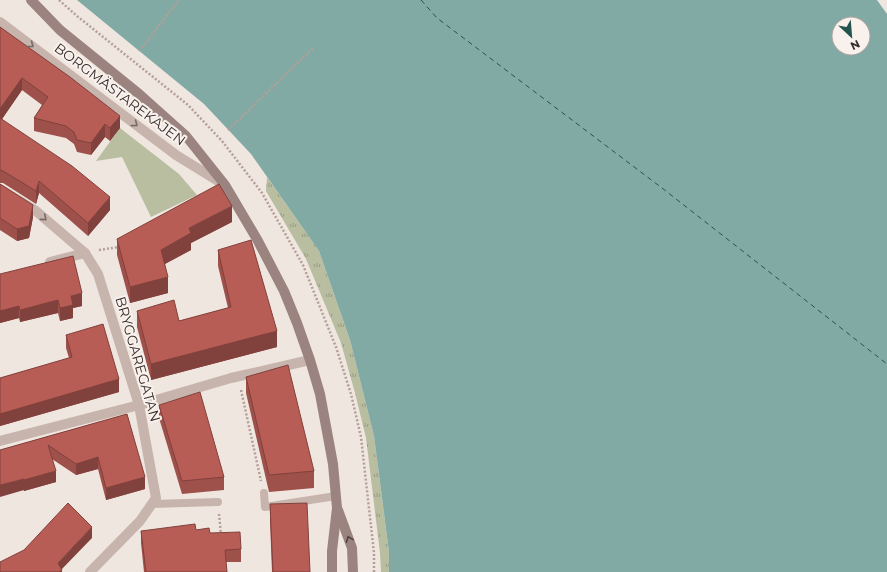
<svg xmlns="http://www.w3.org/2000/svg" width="887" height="572" font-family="Montserrat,sans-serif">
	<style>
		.grass { fill: url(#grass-tufts) }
		.park { fill: #b9bea1 }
		.water { fill: #82aaa5; fill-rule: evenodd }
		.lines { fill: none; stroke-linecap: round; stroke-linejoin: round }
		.ferry { stroke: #25544f; stroke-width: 1; stroke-dasharray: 5 4; stroke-linecap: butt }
		.path { stroke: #b39f97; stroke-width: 2.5; stroke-dasharray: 2 2; stroke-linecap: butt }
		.service { stroke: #c7b5ad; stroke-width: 8 }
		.minor { stroke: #c7b5ad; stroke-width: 10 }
		.secondary { stroke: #9b847f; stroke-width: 10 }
		.wall { fill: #9e504a }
		.shaded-wall { fill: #81413c }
		.building { fill: #b85d56; stroke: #81413c }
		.oneway { stroke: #786a66 }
		.oneway2 { stroke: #504240 }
		.labels { text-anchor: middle; stroke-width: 4; stroke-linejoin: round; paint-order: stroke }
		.street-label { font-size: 14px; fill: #372c2b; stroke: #f8f1ec }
	</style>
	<defs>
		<pattern id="grass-tufts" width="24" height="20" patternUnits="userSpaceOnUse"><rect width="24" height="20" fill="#b9bea1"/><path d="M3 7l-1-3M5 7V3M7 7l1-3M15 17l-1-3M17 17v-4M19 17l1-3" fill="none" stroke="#979b83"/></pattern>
	</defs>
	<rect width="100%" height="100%" fill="#f0e6e0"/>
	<polygon class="grass" points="267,177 319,251 350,340 374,436 389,552 389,572 381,572 380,553 366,438 355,393 341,343 306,259 266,191"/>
	<polygon class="park" points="120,128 179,174 197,195 151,217 122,157 96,161"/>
	<path class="water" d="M77,0H877L887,14V572H389V552L374,436L350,340L319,251L251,154L204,104ZM839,24H863V48H839Z"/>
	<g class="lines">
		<polyline class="ferry" points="421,0 437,18 662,188 887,364"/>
		<g class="path">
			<polyline points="59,0 77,16 188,105 222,141 262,193 303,265 336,347 351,394 361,437 374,553 374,572"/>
			<polyline points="139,51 179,0"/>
			<polyline points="228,130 314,47"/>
			<polyline points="99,250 119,247"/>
			<polyline points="241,390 261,481"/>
			<polyline points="219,514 221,535"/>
		</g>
		<g class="service">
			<polyline points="264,493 265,507 336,496"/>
			<polyline points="152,504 218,502"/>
		</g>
		<g class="minor">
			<polyline points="0,22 176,155 223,184"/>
			<polyline points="0,189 36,211 85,253 98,274 139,405 156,498 140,521 90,572"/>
			<polyline points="50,262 85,253"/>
			<polyline points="0,441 139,405 231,378 310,360"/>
		</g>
		<g class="secondary">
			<polyline points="31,0 60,30 139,94 186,136 225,185 258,241 284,291 297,323 310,360 320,394 333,464 337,508 332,551 332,572"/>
			<polyline points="338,510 352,548 353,572"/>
		</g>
	</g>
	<g class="wall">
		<polygon points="0,27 120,128 110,141 105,137 91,155 77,152 74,144 66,138 34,131 34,118 42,105 22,90 2,119 110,210 88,236 39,193 36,204 3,183 0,183"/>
		<polygon points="0,184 33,217 29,238 17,241 0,230"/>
		<polygon points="232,222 191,243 191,250 165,264 168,293 130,303 117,255 117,239"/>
		<polygon points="218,250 277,347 151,380 137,327 137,311 179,321 228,308 218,266"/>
		<polygon points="0,274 82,306 73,308 73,318 60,321 58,313 20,322 19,318 0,323"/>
		<polygon points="66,335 119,392 0,426 0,378 69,358 66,348"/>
		<polygon points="246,377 314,471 314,488 269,492 246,393"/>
		<polygon points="159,405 224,477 224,490 182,494 159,418"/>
		<polygon points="127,414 145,489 106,500 98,469 76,475 52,459 56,482 24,491 0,450"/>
		<polygon points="270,504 310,572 272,572 270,520"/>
		<polygon points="196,530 210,533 241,549 241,562 226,562 227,572 144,572 141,543 141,531"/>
	</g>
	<g class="shaded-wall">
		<polygon points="22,78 22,90 0,122 0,109"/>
		<polygon points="120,116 120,128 110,141 110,128"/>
		<polygon points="105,124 105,137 91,155 91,143"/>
		<polygon points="39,181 39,193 36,204 36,191"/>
		<polygon points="110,197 110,210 88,236 88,223"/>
		<polygon points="33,205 33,217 29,238 17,241 17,229"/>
		<polygon points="232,206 232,222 191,243 191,250 161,266 161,250 189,228"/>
		<polygon points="168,277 168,293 130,303 130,287"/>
		<polygon points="82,293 82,306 73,308 73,318 60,321 60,308 71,296"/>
		<polygon points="58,300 58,313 20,322 20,310"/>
		<polygon points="19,306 19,318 0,323 0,311"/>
		<polygon points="277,331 277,347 151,380 151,364"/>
		<polygon points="119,379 119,392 0,426 0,414"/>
		<polygon points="98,457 98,469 76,475 76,464"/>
		<polygon points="56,471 56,482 24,491 24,480"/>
		<polygon points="145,477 145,489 106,500 106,488"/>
		<polygon points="24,479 24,490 0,497 0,485"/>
		<polygon points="92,527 92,538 60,571 62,570 62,572 58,572 58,563"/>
	</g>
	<g class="building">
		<polygon points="0,27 70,77 120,116 110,128 105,124 91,143 77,140 74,132 66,126 34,118 48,97 22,78 0,109"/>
		<polygon points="0,118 72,166 110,197 88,223 39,181 36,191 3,171 0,170"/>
		<polygon points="0,184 33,205 29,226 17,229 0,218"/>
		<polygon points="219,184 232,206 189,228 191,233 161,250 168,277 130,287 117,239"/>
		<polygon points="251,240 277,331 151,364 137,311 174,300 179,321 231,307 218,250"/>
		<polygon points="73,256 82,293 71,296 73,305 60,308 58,300 20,310 19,306 0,311 0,274"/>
		<polygon points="103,324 119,379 0,414 0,378 72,357 66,335"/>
		<polygon points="288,365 314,471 269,475 246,377"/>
		<polygon points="200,392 224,477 182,481 159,405"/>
		<polygon points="127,414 145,477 106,488 98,457 76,464 48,445 56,471 24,480 24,479 0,485 0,450"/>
		<polygon points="68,503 92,527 58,563 62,570 59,572 0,572 0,562 24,550"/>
		<polygon points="307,503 310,572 273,572 270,504"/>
		<polygon points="195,524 196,530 209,528 210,533 240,532 241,549 225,550 227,572 146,572 141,531"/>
	</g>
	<defs><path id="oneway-chevron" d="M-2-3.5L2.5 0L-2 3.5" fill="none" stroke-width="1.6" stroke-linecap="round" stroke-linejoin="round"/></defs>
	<g class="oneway">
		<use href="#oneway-chevron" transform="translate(31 45) rotate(37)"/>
		<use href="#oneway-chevron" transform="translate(135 124) rotate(37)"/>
		<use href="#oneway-chevron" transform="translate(44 218) rotate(40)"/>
	</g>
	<use class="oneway2" href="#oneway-chevron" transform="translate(349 539) rotate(-111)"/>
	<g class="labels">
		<g class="street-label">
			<text transform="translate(120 94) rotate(37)" y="5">BORGMÄSTAREKAJEN</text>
			<text transform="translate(138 359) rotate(74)" y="5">BRYGGAREGATAN</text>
		</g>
	</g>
	<g transform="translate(851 36) rotate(154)"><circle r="19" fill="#f8f1ec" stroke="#aba29f"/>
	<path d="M0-3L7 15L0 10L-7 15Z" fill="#25544f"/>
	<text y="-6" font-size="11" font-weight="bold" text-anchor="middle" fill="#372c2b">N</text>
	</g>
</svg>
